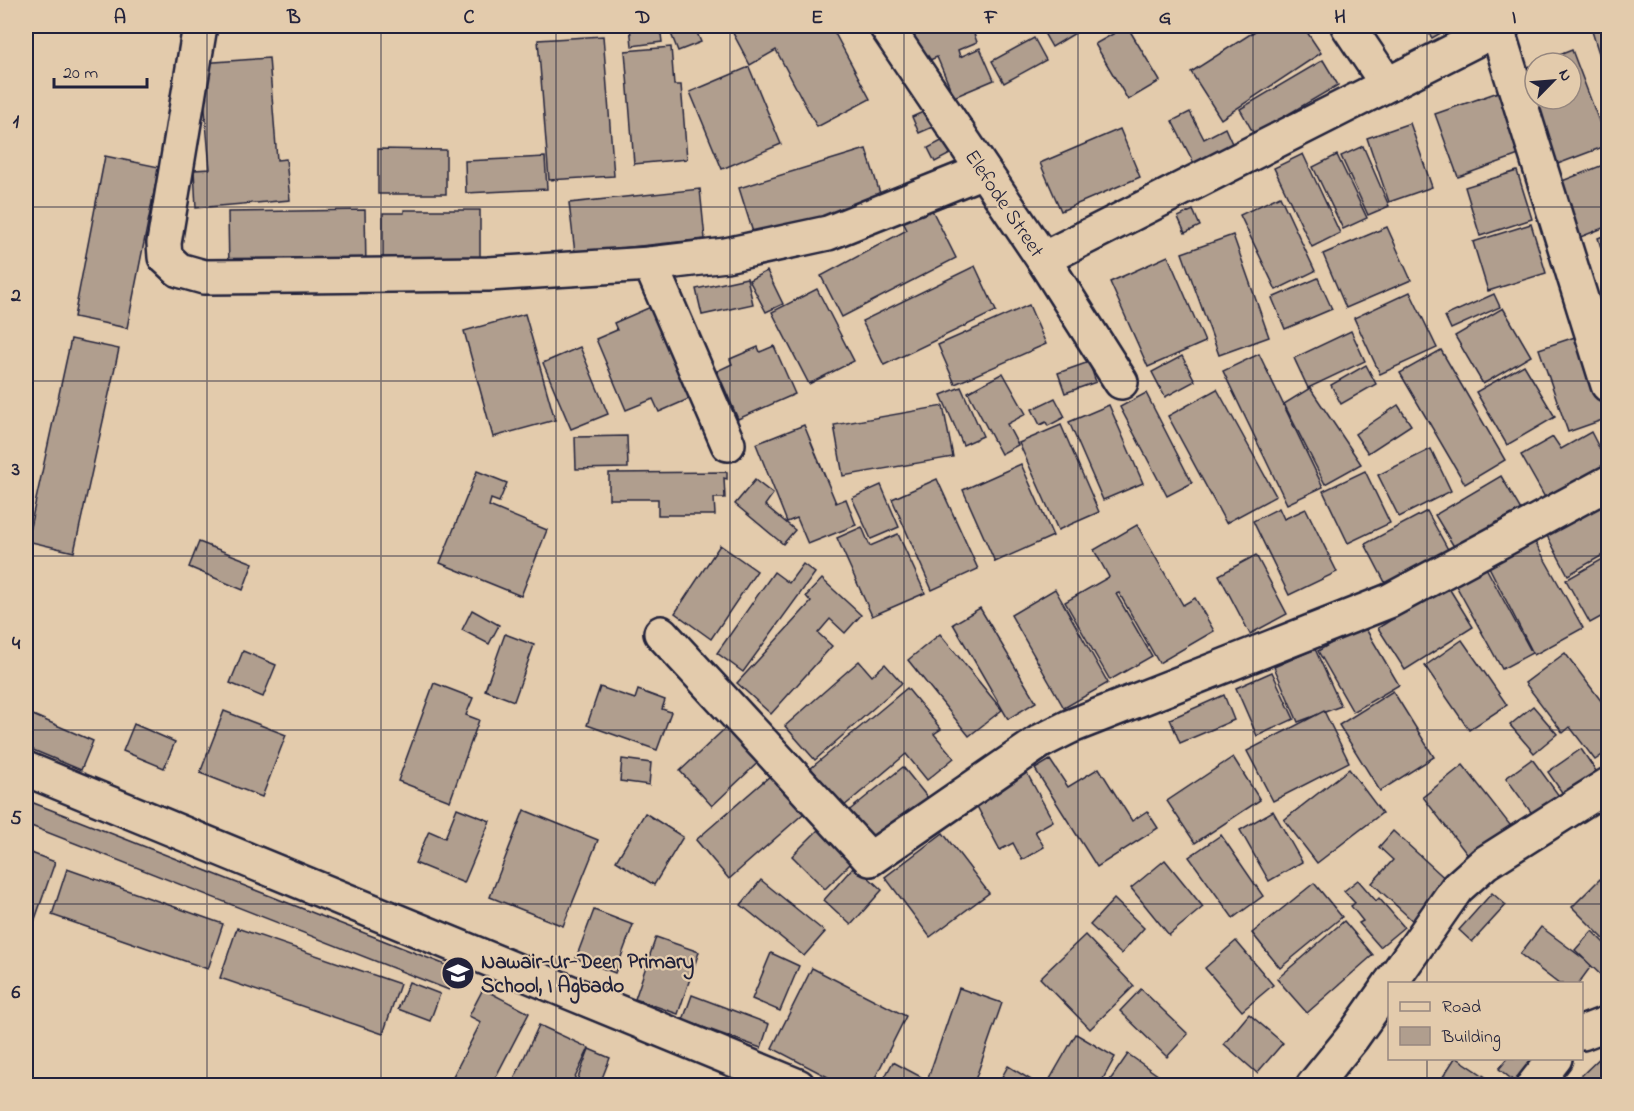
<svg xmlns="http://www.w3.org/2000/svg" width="1634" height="1111" font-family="'Indie Flower',sans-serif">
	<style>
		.building { fill: #b09e8e; stroke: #22223b; stroke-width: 1.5 }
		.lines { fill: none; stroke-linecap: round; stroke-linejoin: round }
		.minor-casing { stroke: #22223b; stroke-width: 38 }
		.minor { stroke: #e3cbac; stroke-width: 33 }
		.grid { fill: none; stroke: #22223b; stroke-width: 1.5; stroke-opacity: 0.55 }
		.labels { text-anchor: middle; stroke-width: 4.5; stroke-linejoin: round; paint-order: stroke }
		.street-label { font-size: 21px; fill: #22223b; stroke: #e3cbac }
		.poi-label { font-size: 21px; font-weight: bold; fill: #22223b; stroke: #e3cbac; text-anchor: start }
		.neatline { fill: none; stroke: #22223b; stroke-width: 2 }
		.grid-label { font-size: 20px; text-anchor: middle; font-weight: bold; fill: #22223b }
	</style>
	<rect width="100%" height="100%" fill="#e3cbac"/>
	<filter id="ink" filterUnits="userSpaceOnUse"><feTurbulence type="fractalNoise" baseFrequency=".0167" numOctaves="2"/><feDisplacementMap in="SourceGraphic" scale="12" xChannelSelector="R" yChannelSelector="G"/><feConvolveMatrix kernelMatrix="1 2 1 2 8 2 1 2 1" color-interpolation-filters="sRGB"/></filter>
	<g filter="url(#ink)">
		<g class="building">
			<polygon points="630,26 660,26 662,42 632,46"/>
			<polygon points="668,26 694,26 701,42 678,51"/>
			<polygon points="748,26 831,26 870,99 817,127 776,50 750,65 733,33"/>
			<polygon points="909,26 971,26 977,42 958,50 960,57 980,48 994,80 954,97 937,57 925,62"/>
			<polygon points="1040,26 1087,26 1052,47"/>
			<polygon points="1127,26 1160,81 1128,100 1095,44"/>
			<polygon points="1263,26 1303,26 1321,53 1221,119 1191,72"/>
			<polygon points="1424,26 1453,26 1432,38"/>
			<polygon points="1598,26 1608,26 1608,82 1591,28"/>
			<polygon points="603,36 614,176 549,180 538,40"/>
			<polygon points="1034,38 1046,60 1004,83 992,61"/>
			<polygon points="671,47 674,85 681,85 687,159 634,164 625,51"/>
			<polygon points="1572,50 1608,145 1555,165 1519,71 1535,64 1535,99 1571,99 1571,63 1539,63"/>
			<polygon points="269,58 277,160 286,159 290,200 196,208 194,170 210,169 201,63"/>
			<polygon points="1323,60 1338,85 1254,134 1240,109"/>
			<polygon points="749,67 781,144 722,169 690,92"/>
			<polygon points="1504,90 1527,152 1458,177 1435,114"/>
			<polygon points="930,109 937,125 919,133 912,117"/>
			<polygon points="1190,112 1204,139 1225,128 1234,148 1199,173 1172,121"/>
			<polygon points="1410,123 1432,187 1389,202 1367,138"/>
			<polygon points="1120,129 1140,177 1061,211 1040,163"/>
			<polygon points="949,137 956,151 935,162 928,148"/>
			<polygon points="1363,146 1389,206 1368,215 1341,156"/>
			<polygon points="378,149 446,150 446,194 378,194"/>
			<polygon points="866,149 883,203 756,242 739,188"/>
			<polygon points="1303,154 1340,233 1312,247 1274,168"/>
			<polygon points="1337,155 1367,218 1343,229 1313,167"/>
			<polygon points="105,156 159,167 127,328 74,317"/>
			<polygon points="545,157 547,189 466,193 465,161"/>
			<polygon points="1608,163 1608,226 1573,240 1552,185"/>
			<polygon points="1517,171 1532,219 1480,236 1465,187"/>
			<polygon points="700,189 705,239 575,253 569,203"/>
			<polygon points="1280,196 1315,271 1276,290 1240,215"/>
			<polygon points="929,204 956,258 842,317 821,276 907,230 901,218"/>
			<polygon points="365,210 366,268 229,270 228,212"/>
			<polygon points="404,210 480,210 480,266 383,266 383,213 404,213"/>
			<polygon points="1193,210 1200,226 1185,233 1178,217"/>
			<polygon points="1531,224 1546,273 1488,291 1473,242"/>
			<polygon points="1387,227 1411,280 1346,308 1323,254"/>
			<polygon points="1608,234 1608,271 1598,238"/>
			<polygon points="1233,235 1269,337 1219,355 1182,253"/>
			<polygon points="1168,256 1205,342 1148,367 1110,282"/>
			<polygon points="975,266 996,311 884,365 862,321"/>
			<polygon points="767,271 783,304 766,312 749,280"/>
			<polygon points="747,278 753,304 702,315 696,289"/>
			<polygon points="1318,278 1332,309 1285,329 1272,298"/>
			<polygon points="817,289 854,361 809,384 772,312"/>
			<polygon points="1410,292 1437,348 1380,374 1354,318"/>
			<polygon points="1494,294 1500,307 1451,329 1445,316"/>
			<polygon points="1608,304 1608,351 1594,309"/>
			<polygon points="1029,305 1046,344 955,384 938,345"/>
			<polygon points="653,306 691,398 659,412 653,399 626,410 596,339 617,330 614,323"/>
			<polygon points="1503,308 1531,356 1483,384 1455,336"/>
			<polygon points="525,314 555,420 493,437 464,331"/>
			<polygon points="1351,331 1365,361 1308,388 1294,358"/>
			<polygon points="1581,335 1608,418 1568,432 1539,349"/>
			<polygon points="71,339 119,349 74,552 27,541"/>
			<polygon points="774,346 795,394 738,419 717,371 732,364 730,359 758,347 760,352"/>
			<polygon points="580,347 608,414 571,429 543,363"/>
			<polygon points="1441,350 1505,460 1465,484 1400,373"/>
			<polygon points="1259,354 1323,487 1287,504 1223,371"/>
			<polygon points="1182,356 1195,381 1165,397 1152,372"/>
			<polygon points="1089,362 1096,382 1065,393 1058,373"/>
			<polygon points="1366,365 1376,384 1341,404 1331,385"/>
			<polygon points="1524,365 1555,417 1507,445 1476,392"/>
			<polygon points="1003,373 1026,414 1007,424 1018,445 1001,454 968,392"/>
			<polygon points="961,387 983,436 963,445 941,395"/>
			<polygon points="1310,388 1361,464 1325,484 1284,404"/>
			<polygon points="1217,389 1276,496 1226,523 1168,416"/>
			<polygon points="1146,393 1192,483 1167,496 1120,407"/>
			<polygon points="1055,398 1065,417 1048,426 1046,422 1040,425 1032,409"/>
			<polygon points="1109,405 1143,483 1103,500 1069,422"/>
			<polygon points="1398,405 1411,425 1368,453 1355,434"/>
			<polygon points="943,406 953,457 843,476 834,425"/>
			<polygon points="804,425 836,503 846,499 856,525 808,544 797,518 787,522 756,444"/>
			<polygon points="1061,425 1099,512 1058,530 1019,443"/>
			<polygon points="1591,432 1608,465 1547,501 1521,455 1553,437 1561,449"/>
			<polygon points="627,436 628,468 576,469 575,437"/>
			<polygon points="1431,449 1451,491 1399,517 1378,475"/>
			<polygon points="1021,464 1053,536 995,562 963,490"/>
			<polygon points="477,471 507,483 499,502 491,499 489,506 547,530 521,596 440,563"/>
			<polygon points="1365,471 1390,523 1348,543 1323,491"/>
			<polygon points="727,472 727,479 724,478 725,498 714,498 715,515 658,515 658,499 609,499 609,473"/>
			<polygon points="1501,476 1525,517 1459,555 1435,515"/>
			<polygon points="937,479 978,569 932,590 892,499"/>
			<polygon points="755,480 773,494 765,505 795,530 783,544 735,504"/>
			<polygon points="881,485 899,527 871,539 852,498"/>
			<polygon points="1608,494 1608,552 1568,575 1544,530"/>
			<polygon points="1279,508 1284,519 1306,509 1337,572 1289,595 1253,521"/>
			<polygon points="1427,511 1451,555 1388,588 1365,544"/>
			<polygon points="1137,525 1183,605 1195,598 1214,631 1159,663 1119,593 1116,594 1152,656 1110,680 1065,602 1109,577 1094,550"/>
			<polygon points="862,527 870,546 898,534 925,593 872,616 837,538"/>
			<polygon points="1530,533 1583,628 1534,655 1485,559"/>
			<polygon points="199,542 253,563 243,590 189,567"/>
			<polygon points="720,545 757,571 711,639 675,613"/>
			<polygon points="1256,555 1287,614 1250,634 1219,575"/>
			<polygon points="1608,556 1608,613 1590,623 1566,580"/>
			<polygon points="803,564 815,573 743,672 717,653 774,572 789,583"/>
			<polygon points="1484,564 1532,653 1502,669 1453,580"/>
			<polygon points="822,579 861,615 845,633 830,619 818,633 832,646 771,714 737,683 811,602 806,596"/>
			<polygon points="1447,585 1473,627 1405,670 1378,628"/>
			<polygon points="1055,589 1108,683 1064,708 1011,615"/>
			<polygon points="980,608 1036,702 1008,719 953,624"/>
			<polygon points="472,610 499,625 489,644 462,630"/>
			<polygon points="1363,624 1399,685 1353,712 1318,651"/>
			<polygon points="505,634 534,645 514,701 485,690"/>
			<polygon points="940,634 1002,710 969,736 908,660"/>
			<polygon points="1462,640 1507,705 1469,730 1425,666"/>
			<polygon points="1315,649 1341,706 1298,722 1274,667"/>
			<polygon points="243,651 276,665 263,697 230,683"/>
			<polygon points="1565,653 1608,710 1608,751 1595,760 1570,727 1563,733 1525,683"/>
			<polygon points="859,661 872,676 885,664 902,683 815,760 785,726"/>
			<polygon points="1272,672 1294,719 1257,736 1236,688"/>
			<polygon points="434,683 473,698 466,715 479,720 450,801 398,781"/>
			<polygon points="600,687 635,699 638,690 665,700 662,709 671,712 657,750 587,725"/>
			<polygon points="907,688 941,729 934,734 954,758 927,780 906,754 843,807 811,768"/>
			<polygon points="1393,691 1434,757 1380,791 1339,725"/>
			<polygon points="1224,695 1234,720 1180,743 1170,719"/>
			<polygon points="1533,706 1557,734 1534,753 1510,725"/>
			<polygon points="224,711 286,735 262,797 200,773"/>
			<polygon points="1324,711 1349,762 1273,801 1247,751"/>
			<polygon points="26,712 93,741 81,770 26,747"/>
			<polygon points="736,718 768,753 712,806 680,771"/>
			<polygon points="134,724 175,742 164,768 123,751"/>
			<polygon points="1581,749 1607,787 1574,810 1548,772"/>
			<polygon points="1233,757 1260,800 1195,843 1167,801"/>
			<polygon points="622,759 651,763 649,785 620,781"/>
			<polygon points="1532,759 1565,804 1539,823 1506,778"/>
			<polygon points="1050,760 1068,787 1099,768 1132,821 1147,811 1158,828 1097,867 1035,769"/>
			<polygon points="1022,764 1053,821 1035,831 1044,847 1022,860 1013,843 1000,850 970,793"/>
			<polygon points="1463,765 1514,830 1473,862 1423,797"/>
			<polygon points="903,767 928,798 866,849 841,817"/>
			<polygon points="778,769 811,807 729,879 696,840"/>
			<polygon points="1349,769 1382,813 1317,863 1284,820"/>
			<polygon points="26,800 456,969 449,990 26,824"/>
			<polygon points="457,808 490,821 464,883 415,863 429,831 445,838"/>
			<polygon points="524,810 598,840 563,926 490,897"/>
			<polygon points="1273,811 1302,862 1269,881 1240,830"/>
			<polygon points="645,813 683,837 654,885 616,861"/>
			<polygon points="822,826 855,859 825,889 792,856"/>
			<polygon points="1393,831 1450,883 1415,923 1372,883 1393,860 1379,847"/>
			<polygon points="943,833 989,893 930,937 885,877"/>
			<polygon points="1221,835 1263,896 1233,918 1189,857"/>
			<polygon points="26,851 55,862 26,945"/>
			<polygon points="1165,860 1203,907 1169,935 1131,888"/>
			<polygon points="855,865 882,890 851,925 824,900"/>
			<polygon points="67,869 223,924 208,969 52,915"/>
			<polygon points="1600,879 1608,887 1608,943 1572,907"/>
			<polygon points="761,880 825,932 804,956 741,905"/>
			<polygon points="1358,880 1376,901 1379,898 1404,927 1380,947 1359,923 1363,921 1351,906 1355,903 1344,891"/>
			<polygon points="1314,883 1342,917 1280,968 1252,933"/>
			<polygon points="1492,893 1506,905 1472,942 1459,930"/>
			<polygon points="1114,899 1144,928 1121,954 1090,925"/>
			<polygon points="594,910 633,925 615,973 576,958"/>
			<polygon points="1344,921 1373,955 1307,1013 1277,979"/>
			<polygon points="1541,927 1592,965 1578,984 1559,984 1520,954"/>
			<polygon points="237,928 400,984 383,1034 220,978"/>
			<polygon points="1592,931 1608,947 1608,982 1575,950"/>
			<polygon points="1085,935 1134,986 1090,1029 1040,978"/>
			<polygon points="656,937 699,952 678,1014 635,999"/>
			<polygon points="1236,941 1273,985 1242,1011 1205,968"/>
			<polygon points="771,953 799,966 780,1011 752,999"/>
			<polygon points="812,968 906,1016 871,1086 845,1086 772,1048"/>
			<polygon points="409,982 440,994 430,1021 398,1009"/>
			<polygon points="959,988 1002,1003 973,1086 931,1086 926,1084"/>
			<polygon points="483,989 529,1013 491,1086 448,1086 481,1022 469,1016"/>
			<polygon points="1141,989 1188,1034 1167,1057 1120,1011"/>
			<polygon points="692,995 769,1024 761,1048 683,1020"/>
			<polygon points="1249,1014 1283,1043 1257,1073 1224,1044"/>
			<polygon points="539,1025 589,1048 571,1086 511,1086"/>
			<polygon points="1076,1034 1115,1057 1099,1086 1046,1086"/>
			<polygon points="589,1049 610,1058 599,1086 575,1086"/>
			<polygon points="1606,1052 1608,1086 1590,1086 1581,1076"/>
			<polygon points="1128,1054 1159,1076 1153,1086 1106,1086"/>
			<polygon points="1455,1058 1457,1058 1499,1086 1437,1086"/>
			<polygon points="1508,1058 1570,1058 1520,1086 1499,1069"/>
			<polygon points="893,1062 925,1079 922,1086 880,1086"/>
			<polygon points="1008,1066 1041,1086 997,1086"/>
		</g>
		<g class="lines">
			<defs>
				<g id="minor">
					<polyline points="200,26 164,243 165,257 179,270 204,277 488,274 650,264 726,255 828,233 983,171"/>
					<polyline points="886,26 1043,259 1121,382"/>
					<polyline points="1348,26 1387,84"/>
					<polyline points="1497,29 1608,385"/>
					<polyline points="1043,259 1503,26"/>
					<polyline points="650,264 728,444"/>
					<polyline points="661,633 870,859 1041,741 1069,727 1389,601 1608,483"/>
					<polyline points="26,769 798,1086"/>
					<polyline points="1390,984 1457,888 1485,863 1608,785"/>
					<polyline points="1582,1033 1608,1023"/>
					<polyline points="1313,1086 1352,1038 1390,984"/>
					<polyline points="1533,1086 1555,1058"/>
				</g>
			</defs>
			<use href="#minor" class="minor-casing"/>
			<use href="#minor" class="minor"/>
		</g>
	</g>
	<path class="grid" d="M207,26V1086M381,26V1086M556,26V1086M730,26V1086M904,26V1086M1078,26V1086M1253,26V1086M1427,26V984M26,207H1608M26,381H1608M26,556H1608M26,730H1608M26,904H1608M1427,1058V1086"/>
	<defs>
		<symbol id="school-disc" viewBox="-11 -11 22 22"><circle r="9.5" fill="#22223b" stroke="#e3cbac"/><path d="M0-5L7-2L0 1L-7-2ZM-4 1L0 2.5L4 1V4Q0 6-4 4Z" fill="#fff"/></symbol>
	</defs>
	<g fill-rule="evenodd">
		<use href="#school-disc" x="439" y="954" width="38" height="38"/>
	</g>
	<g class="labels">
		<g class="street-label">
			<text transform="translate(1005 203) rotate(56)" y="7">Elefode Street</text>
		</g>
		<g class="poi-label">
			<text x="481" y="968">Nawair-Ur-Deen Primary<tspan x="481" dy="24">School, I Agbado</tspan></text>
		</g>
	</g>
	<rect width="1634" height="1111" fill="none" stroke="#e3cbac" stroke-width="66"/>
	<rect x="1388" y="982" width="195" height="78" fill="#e3cbac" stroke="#96877f" stroke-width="1.5"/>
	<rect x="1400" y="1002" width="30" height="9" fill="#e3cbac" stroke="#96877f" stroke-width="1.5"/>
	<text x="1442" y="1012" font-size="18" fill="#22223b">Road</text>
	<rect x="1400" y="1027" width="30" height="18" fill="#b09e8e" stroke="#96877f" stroke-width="1.5"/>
	<text x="1442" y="1042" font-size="18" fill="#22223b">Building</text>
	<g transform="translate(1553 81) rotate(65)"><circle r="28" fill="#e3cbac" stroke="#96877f" stroke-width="1.5"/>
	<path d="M0-4.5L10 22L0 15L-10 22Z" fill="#22223b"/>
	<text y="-9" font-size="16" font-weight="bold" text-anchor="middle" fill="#22223b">N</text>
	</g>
	<path d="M54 78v9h93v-9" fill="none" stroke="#22223b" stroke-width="3"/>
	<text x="63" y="78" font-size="18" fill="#22223b" stroke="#e3cbac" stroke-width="4.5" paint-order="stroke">20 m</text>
	<rect x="33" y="33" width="1568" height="1045" class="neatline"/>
	<g class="grid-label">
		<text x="120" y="23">A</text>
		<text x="294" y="23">B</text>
		<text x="469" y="23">C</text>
		<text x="643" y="23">D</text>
		<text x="817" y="23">E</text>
		<text x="991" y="23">F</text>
		<text x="1165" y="23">G</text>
		<text x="1340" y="23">H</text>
		<text x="1514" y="23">I</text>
		<text x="16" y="127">1</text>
		<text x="16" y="301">2</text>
		<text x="16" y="475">3</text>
		<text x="16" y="649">4</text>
		<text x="16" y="824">5</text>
		<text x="16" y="998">6</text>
	</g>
</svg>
